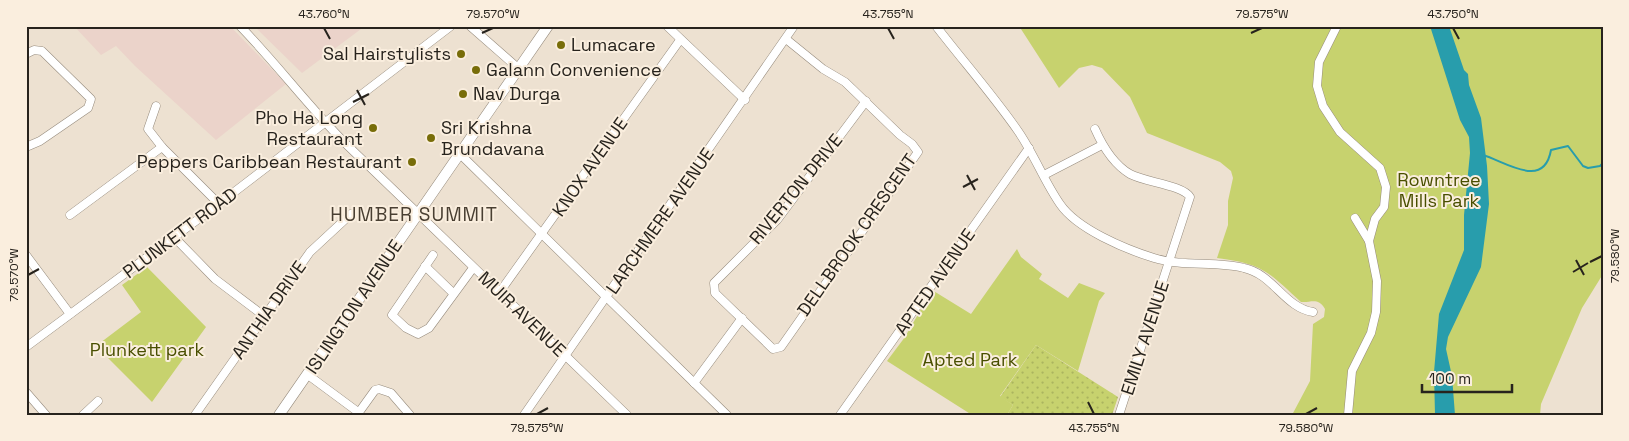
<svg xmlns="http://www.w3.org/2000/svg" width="1629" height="441" font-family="'Space Grotesk',sans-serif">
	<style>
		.industrial { fill: #ebd3ca }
		.grass { fill: url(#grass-dots) }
		.green { fill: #c7d26e }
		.water { fill: #289dac }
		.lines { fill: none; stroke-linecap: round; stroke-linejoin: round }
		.stream { stroke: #289dac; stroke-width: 2 }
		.minor-casing { stroke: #968b7d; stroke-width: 9 }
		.major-casing { stroke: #968b7d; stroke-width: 11 }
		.minor { stroke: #fff; stroke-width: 8 }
		.major { stroke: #fff; stroke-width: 10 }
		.ticks { fill: none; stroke: #27231d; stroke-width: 2 }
		.poi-dot { fill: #786d09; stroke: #faeede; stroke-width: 2 }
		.labels { text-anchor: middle; stroke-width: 4; stroke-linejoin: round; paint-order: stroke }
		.poi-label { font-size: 18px; fill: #27231d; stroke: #faeede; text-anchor: start }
		.street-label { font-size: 18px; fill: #27231d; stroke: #faeede }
		.park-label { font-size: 18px; fill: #494f00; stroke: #faeede }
		.neighbourhood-label { font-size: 19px; letter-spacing: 1px; fill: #493f32; stroke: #faeede }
		.neatline { fill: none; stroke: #27231d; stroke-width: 2 }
		.ticks-label { font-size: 12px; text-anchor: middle; fill: #27231d }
	</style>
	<defs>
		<pattern id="grass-dots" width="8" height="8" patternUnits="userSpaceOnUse" patternTransform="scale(1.25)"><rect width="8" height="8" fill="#c7d26e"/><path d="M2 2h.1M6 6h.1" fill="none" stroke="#abb45f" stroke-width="1.8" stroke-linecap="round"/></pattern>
	</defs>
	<rect width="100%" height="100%" fill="#ede1d1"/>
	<g class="industrial">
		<polygon points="74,26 230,26 286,84 216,140 135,66 116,46 101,55"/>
		<polygon points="254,26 365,26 302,73"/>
	</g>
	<polygon class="grass" points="1036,345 1118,397 1112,415 1007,415 1013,405 1000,397"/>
	<g class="green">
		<path d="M1019,26H1603V274L1582,308L1541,404L1540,415H1292L1310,381L1313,324L1324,317L1325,309C1318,297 1311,303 1301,302C1268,272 1264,264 1217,258L1228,225V201L1233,178L1231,171L1220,162L1147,133L1130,97L1102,68L1092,65L1079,68L1059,88Z"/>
		<polygon points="1017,249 1021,257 1042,274 1039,279 1068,298 1079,283 1105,293 1099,301 1078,371 1036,345 1000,396 1013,405 1007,415 972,415 887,361 905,337 932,290 971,314"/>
		<polygon points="147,267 206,327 152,402 96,346 141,312 122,285"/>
	</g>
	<polygon class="water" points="1430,26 1449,26 1464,70 1468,74 1469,85 1481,118 1487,166 1489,204 1481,267 1448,337 1446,349 1452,376 1455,415 1435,415 1434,372 1439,314 1464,250 1464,215 1470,153 1469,137 1460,120"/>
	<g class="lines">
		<path class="stream" d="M1483,155C1506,162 1544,190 1551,150L1568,146L1583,166L1588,168L1600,166L1603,163"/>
		<defs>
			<g id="minor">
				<path d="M240,26C277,64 308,106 346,144L627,415"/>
				<polyline points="470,26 519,69"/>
				<polyline points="667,26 745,100"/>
				<path d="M936,26C963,61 993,95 1018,131C1034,154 1044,181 1060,204C1077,229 1125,249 1154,258C1183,267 1215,261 1244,268C1273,274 1285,308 1313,312"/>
				<polyline points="1337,26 1319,62 1317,86 1323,106 1340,132 1380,168 1386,187 1384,207 1375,219 1369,241 1377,281 1376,312 1371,333 1352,371 1348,415"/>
				<polyline points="786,39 823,69 845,82 900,135 912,144 918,152 781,347 773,349 715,293 714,283 777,220 866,101"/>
				<polyline points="26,54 34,50 42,51 91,99 88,108 40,141 26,147"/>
				<polyline points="156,106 148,129 162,147 219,204"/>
				<path d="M1095,129C1103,147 1113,164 1130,174C1144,182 1183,185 1190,197L1119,415"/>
				<polyline points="460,154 727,415"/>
				<polyline points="1044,175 1102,145"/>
				<polyline points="70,215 162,147"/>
				<polyline points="1355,218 1369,241"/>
				<polyline points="173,236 215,279 264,316"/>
				<polyline points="26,255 70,314"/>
				<polyline points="433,255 392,315 406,328 418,334 429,328 473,268"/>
				<polyline points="425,266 453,293"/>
				<polyline points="499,293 680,40"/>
				<polyline points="26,347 216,206 451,26"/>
				<polyline points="308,375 358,412"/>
				<polyline points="694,383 742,318"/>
				<polyline points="26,392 46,415"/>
				<polyline points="83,415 98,401"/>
				<polyline points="195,415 310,252 351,214"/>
				<polyline points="357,415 375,390 379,389 391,393 410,415"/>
				<polyline points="524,415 794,26"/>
				<polyline points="840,415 1029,148"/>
			</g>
			<polyline id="major" points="279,415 548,26"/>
		</defs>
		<use href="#minor" class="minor-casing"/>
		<use href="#major" class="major-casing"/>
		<use href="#minor" class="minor"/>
		<use href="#major" class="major"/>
	</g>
	<path class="ticks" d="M324,28L330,39M888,28L894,39M1453,28L1459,39M482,33L493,28M1251,33L1262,28M357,90L365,105M353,102L369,94M967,175L975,190M963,187L978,179M1576,260L1584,275M1590,262L1602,256M1573,272L1588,263M28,275L39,269M1088,402L1094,414M537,414L548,408M1306,414L1317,408"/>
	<g class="poi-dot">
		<circle cx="561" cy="45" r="5"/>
		<circle cx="461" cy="54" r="5"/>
		<circle cx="476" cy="70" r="5"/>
		<circle cx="463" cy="94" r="5"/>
		<circle cx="373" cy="128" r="5"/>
		<circle cx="431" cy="138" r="5"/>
		<circle cx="412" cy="162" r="5"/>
	</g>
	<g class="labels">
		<g class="poi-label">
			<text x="571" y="51">Lumacare</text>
			<text x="451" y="60" text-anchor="end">Sal Hairstylists</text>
			<text x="486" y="76">Galann Convenience</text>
			<text x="473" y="100">Nav Durga</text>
			<text x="363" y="124" text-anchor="end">Pho Ha Long<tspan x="363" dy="21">Restaurant</tspan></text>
			<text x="441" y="134">Sri Krishna<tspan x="441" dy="21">Brundavana</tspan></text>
			<text x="402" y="168" text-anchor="end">Peppers Caribbean Restaurant</text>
		</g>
		<g class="street-label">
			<text transform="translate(590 167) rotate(-55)" y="6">KNOX AVENUE</text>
			<text transform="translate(796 189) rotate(-51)" y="6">RIVERTON DRIVE</text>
			<text transform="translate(660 221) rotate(-55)" y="6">LARCHMERE AVENUE</text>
			<text transform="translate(180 233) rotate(-37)" y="6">PLUNKETT ROAD</text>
			<text transform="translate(857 235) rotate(-55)" y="6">DELLBROOK CRESCENT</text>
			<text transform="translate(935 282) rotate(-55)" y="6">APTED AVENUE</text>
			<text transform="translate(354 307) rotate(-56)" y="6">ISLINGTON AVENUE</text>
			<text transform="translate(269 310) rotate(-55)" y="6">ANTHIA DRIVE</text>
			<text transform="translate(522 314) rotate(44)" y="6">MUIR AVENUE</text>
			<text transform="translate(1145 338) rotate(-72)" y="6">EMILY AVENUE</text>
		</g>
		<g class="park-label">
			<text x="1439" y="186">Rowntree<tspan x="1439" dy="21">Mills Park</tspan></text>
			<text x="147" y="356">Plunkett park</text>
			<text x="970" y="366">Apted Park</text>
		</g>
		<g class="neighbourhood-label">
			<text x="414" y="221">HUMBER SUMMIT</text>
		</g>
	</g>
	<rect width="1629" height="441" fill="none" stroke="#faeede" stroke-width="55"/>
	<path d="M1422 384v8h90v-8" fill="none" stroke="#27231d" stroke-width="2.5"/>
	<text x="1429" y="384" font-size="15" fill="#27231d" stroke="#faeede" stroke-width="4" paint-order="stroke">100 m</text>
	<rect x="28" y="28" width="1574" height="386" class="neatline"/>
	<g class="ticks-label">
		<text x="324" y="18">43.760°N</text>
		<text x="493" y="18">79.570°W</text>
		<text x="888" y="18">43.755°N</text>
		<text x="1262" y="18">79.575°W</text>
		<text x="1453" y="18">43.750°N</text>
		<text transform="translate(1615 256) rotate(-90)" y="4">79.580°W</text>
		<text transform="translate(14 275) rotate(-90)" y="4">79.570°W</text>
		<text x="537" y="432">79.575°W</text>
		<text x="1094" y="432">43.755°N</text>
		<text x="1306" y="432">79.580°W</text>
	</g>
</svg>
